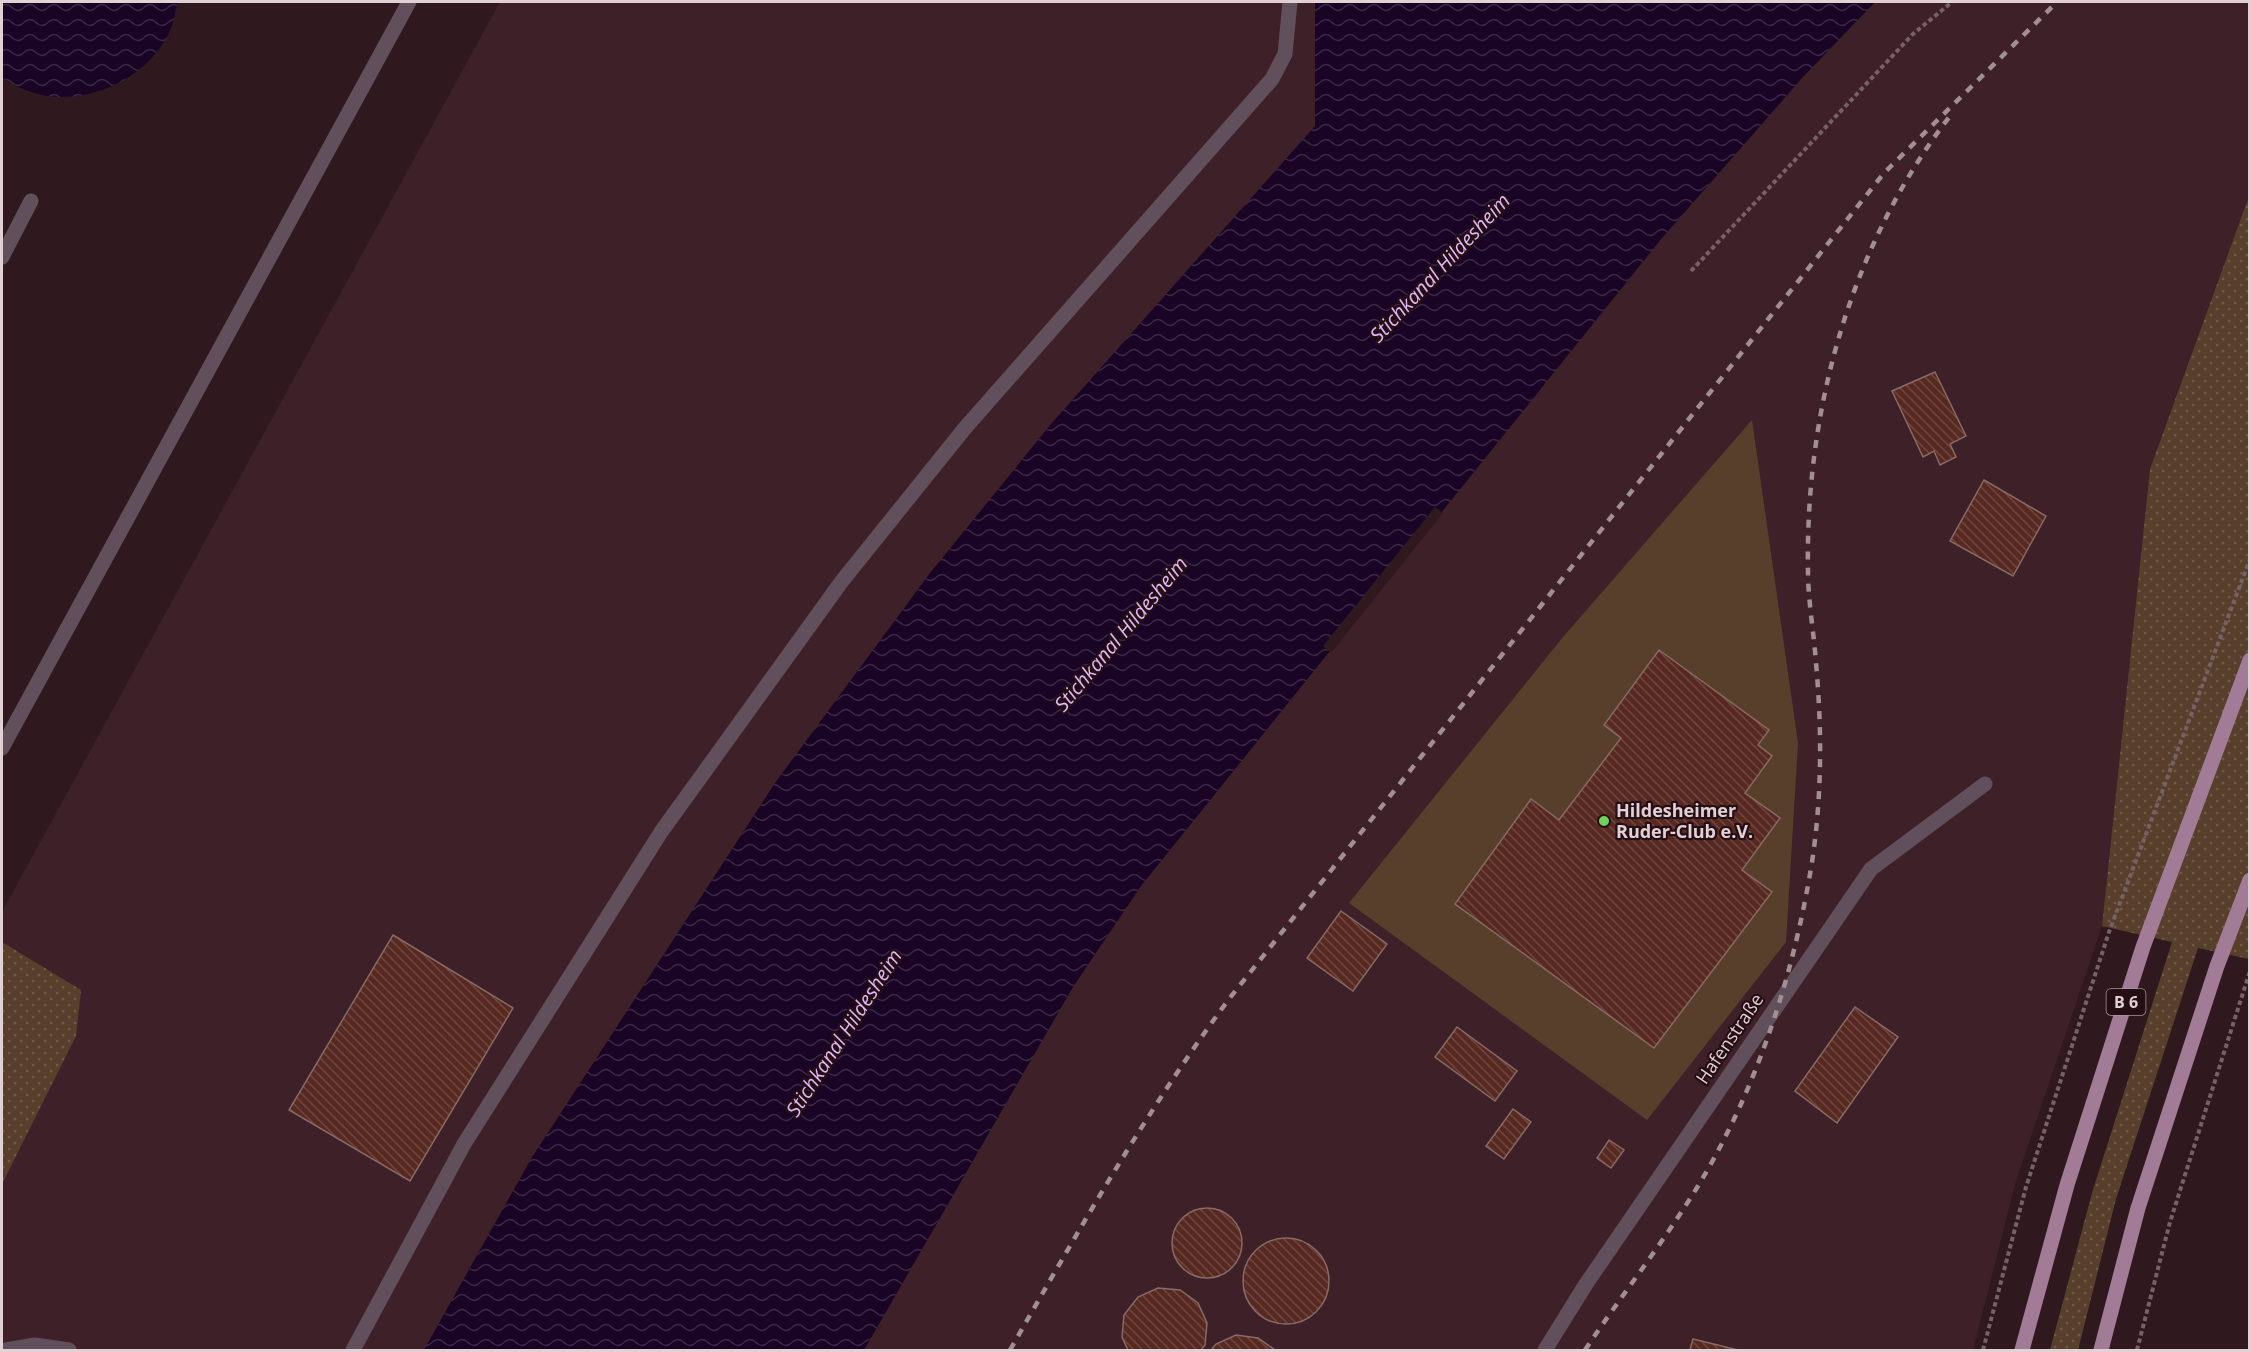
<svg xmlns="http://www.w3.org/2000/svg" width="2251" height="1352" font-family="'Open Sans',sans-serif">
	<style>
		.built { fill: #3e2128 }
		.grass { fill: url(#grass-dots) }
		.pitch { fill: #583f2c }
		.water { fill: url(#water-waves) }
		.pier { fill: #30191e }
		.building { fill: url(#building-back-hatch); stroke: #876b65; stroke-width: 1.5 }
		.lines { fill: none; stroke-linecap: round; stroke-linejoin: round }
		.path { stroke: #766165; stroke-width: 4; stroke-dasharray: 4.5 3; stroke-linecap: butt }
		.minor { stroke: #614f5b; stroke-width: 15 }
		.major { stroke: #a27c96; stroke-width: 15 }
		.rail { stroke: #a28f93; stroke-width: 4.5; stroke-dasharray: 8 8; stroke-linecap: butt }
		.poi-dot { fill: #74d25b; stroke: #250f15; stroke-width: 2 }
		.labels { text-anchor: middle; stroke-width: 4.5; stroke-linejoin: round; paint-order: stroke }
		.shield { fill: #250f15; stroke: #a9979b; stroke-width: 1.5 }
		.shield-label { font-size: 16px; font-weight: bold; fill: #e2d1d4 }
		.poi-label { font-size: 18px; font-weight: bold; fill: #e2d1d4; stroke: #250f15; text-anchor: start }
		.street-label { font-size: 18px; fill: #e2d1d4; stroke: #250f15 }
		.water-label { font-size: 20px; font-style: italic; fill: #e0b7f9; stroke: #250f15 }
	</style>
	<defs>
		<pattern id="grass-dots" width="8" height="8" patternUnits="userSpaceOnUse" patternTransform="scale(1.5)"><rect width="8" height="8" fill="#583f2c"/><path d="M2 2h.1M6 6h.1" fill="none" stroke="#705a4a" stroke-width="1.8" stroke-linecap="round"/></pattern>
		<pattern id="water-waves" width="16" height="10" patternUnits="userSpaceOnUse" patternTransform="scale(1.5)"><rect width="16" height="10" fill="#1a0425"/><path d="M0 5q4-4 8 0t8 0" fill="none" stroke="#3b2844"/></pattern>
		<pattern id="building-back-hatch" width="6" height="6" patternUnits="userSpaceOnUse" patternTransform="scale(1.5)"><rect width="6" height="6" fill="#572920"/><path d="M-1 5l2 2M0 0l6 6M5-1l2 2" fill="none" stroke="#6f4740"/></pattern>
	</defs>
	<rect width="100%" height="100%" fill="#30191e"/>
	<g class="built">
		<polygon points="500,2 1315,2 1315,126 930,573 775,783 531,1159 424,1350 2,1350 2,912"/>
		<polygon points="1875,2 2249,2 2249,196 2150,469 2102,926 2015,1184 1973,1350 864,1350 1073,987 1141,886 1662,238 1802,78"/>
	</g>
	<g class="grass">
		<polygon points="2249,196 2249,959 2198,948 2116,1199 2078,1350 2050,1350 2092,1193 2172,942 2102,926 2150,469"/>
		<polygon points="2,942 81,990 76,1036 2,1184"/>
	</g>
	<polygon class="pitch" points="1752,420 1798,743 1786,942 1647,1120 1349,903 1563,637"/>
	<g class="water">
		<path d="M2,2H178C175,11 174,24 169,33C140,92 55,118 2,77Z"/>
		<polygon points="1315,2 1875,2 1802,78 1662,238 1141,886 1073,987 864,1350 424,1350 531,1159 775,783 930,573 1051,424 1315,126"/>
	</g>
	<polygon class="pier" points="1435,507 1443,513 1331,653 1323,646"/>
	<g class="building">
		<polygon points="1935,372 1966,436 1950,444 1956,457 1940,465 1934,451 1923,457 1892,391"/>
		<polygon points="1984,480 2046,516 2013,576 1950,541"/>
		<polygon points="1659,650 1769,730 1758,745 1772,756 1745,793 1780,818 1742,870 1772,892 1654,1048 1455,904 1531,799 1559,820 1621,738 1604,725"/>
		<polygon points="1341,911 1387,944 1353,991 1307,958"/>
		<polygon points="393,935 513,1008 410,1181 289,1110"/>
		<polygon points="1855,1007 1898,1037 1837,1123 1795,1091"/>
		<polygon points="1457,1027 1517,1071 1495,1101 1435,1057"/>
		<polygon points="1513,1109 1531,1122 1504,1159 1486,1146"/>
		<polygon points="1609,1140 1624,1150 1611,1168 1597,1158"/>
		<circle cx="1207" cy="1243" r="35"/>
		<circle cx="1286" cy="1281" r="43"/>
		<polygon points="1158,1288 1180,1290 1198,1303 1207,1323 1205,1345 1201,1350 1128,1350 1122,1337 1124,1315 1138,1297"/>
		<polygon points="1236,1335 1258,1338 1275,1350 1211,1350 1216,1344"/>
		<polygon points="1693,1339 1738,1350 1690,1350"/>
	</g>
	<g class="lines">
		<g class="path">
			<polyline points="1691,271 1913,34 1952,2"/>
			<polyline points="1983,1350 2026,1187 2109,932 2250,559"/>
			<polyline points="2137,1350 2170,1222 2250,971"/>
		</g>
		<g class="minor">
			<polyline points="2,257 31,201"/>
			<polyline points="2,748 409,2"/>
			<polyline points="6,1350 35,1345 69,1350"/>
			<polyline points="353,1350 464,1144 661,832 842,581 965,428 1272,79 1285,54 1290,2"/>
			<polyline points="1545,1350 1586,1284 1871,869 1985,784"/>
		</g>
		<g class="major">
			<polyline points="2022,1350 2067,1185 2143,947 2250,660"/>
			<polyline points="2101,1350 2138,1208 2217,966 2250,880"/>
		</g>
		<g class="rail">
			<path d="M1010,1350C1079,1230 1146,1111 1229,999L1884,173L2057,2"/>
			<path d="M1585,1350C1621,1296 1663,1243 1698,1186C1757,1089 1794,974 1812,862C1822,796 1822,730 1816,663C1814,633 1808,601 1808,571C1805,410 1851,244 1950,116"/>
		</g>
	</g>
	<circle class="poi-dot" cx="1604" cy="821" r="6"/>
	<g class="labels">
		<rect class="shield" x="2106.5" y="989" width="39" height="26" rx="4.5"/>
		<g class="shield-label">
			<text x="2126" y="1008">B 6</text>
		</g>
		<g class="poi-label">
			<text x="1616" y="817">Hildesheimer<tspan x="1616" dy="21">Ruder-Club e.V.</tspan></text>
		</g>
		<g class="street-label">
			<text transform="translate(1730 1039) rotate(-56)" y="6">Hafenstraße</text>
		</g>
		<g class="water-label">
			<text transform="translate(1440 268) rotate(-47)" y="7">Stichkanal Hildesheim</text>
			<text transform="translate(1121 634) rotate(-50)" y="7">Stichkanal Hildesheim</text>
			<text transform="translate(844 1033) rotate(-57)" y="7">Stichkanal Hildesheim</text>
		</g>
	</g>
	<rect width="2251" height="1352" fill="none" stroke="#e2d1d4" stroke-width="6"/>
</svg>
